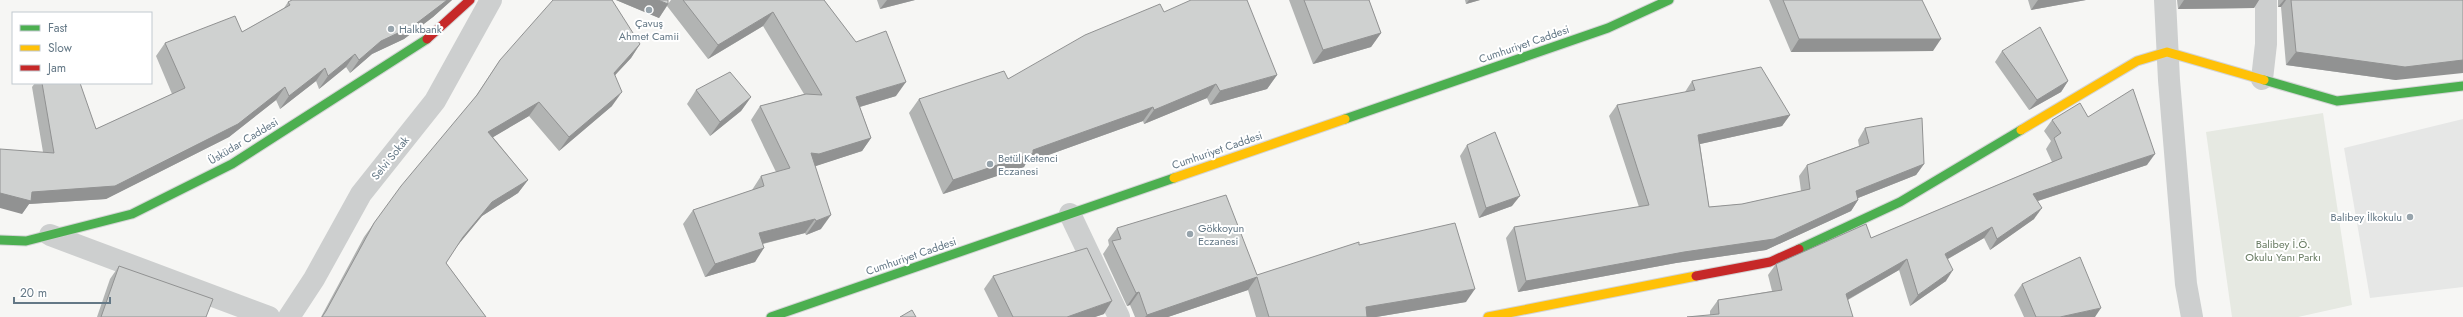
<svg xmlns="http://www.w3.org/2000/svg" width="2463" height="317" font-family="Jost,sans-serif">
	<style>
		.built { fill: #e6e7e6 }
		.green { fill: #e6e9e2 }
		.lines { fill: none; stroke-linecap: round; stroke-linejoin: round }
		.fast-casing { stroke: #d3d4d5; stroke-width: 11 }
		.slow-casing { stroke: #d3d4d5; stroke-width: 11 }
		.jam-casing { stroke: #d3d4d5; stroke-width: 11 }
		.street { stroke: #cdcfcf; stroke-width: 22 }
		.fast { stroke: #4caf50; stroke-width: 9 }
		.slow { stroke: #ffc107; stroke-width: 9 }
		.jam { stroke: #c62828; stroke-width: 9 }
		.wall { fill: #b2b4b3 }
		.shaded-wall { fill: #919292 }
		.building { fill: #cfd1d0; stroke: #919292 }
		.poi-dot { fill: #97a4ac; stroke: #fff; stroke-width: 1.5 }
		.labels { text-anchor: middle; stroke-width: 4; stroke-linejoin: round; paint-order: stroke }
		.poi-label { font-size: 11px; fill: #647886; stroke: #fff; text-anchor: start }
		.street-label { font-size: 11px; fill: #647886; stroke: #fff }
		.park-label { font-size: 11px; fill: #697c63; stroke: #fff }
	</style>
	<rect width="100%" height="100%" fill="#f6f6f4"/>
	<polygon class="built" points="2463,119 2463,287 2370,298 2344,148"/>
	<polygon class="green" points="2323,113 2352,305 2298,317 2232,317 2206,132"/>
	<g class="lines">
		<defs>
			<g id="fast">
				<polyline points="2264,80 2337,101 2463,86"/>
				<polyline points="1345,119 1608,28 1669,0"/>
				<polyline points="0,240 26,241 132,214 232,164 427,39"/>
				<polyline points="1799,249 1900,202 2021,130"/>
				<polyline points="771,317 1174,178"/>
			</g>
			<g id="slow">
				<polyline points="2021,130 2137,61 2167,52 2264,80"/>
				<polyline points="1174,178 1345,119"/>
				<polyline points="1488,317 1696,276"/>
			</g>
			<g id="jam">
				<polyline points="427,39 470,0"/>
				<polyline points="1696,276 1770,262 1799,249"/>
			</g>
		</defs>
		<use href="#fast" class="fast-casing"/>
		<use href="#slow" class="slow-casing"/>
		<use href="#jam" class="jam-casing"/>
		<g class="street">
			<polyline points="2165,0 2169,80 2186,284 2192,317"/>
			<polyline points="2262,79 2266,44 2266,0"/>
			<polyline points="1070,214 1119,317"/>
			<polyline points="50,235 269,317"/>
			<polyline points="289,317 314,279 361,194 435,101 491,0"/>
		</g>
		<use href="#fast" class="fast"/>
		<use href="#slow" class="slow"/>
		<use href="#jam" class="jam"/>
	</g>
	<g class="wall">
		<polygon points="292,0 452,0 433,17 404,39 372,54 350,73 346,67 319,89 316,81 280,109 276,100 229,137 106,199 29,204 22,214 43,152 32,87 35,83 42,83 96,129 172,94 156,56 165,43 242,32 284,8 288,2"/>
		<polygon points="616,0 668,0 668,4 671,0 824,0 896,96 860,107 871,138 862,151 815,166 821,229 806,235 805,233 763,244 755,262 705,277 683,224 693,210 752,190 761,176 776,172 751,120 760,106 804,94 763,26 708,59 667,6 659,18"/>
		<polygon points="877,0 915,0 880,9"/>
		<polygon points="1289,0 1369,0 1381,33 1371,47 1313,64"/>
		<polygon points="1465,0 1480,0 1466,4"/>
		<polygon points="1769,0 1922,0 1933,51 1791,52"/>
		<polygon points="2028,0 2086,0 2031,10"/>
		<polygon points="2177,0 2259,0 2254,8 2178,9"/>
		<polygon points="2278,0 2463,0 2396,80 2286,65 2281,7 2278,7"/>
		<polygon points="1164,12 1277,75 1267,89 1210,105 1207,98 1144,124 1143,121 1026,163 1024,167 943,194 909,113 919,99 1008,79"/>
		<polygon points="640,44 631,58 615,75 612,106 559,151 529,116 493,137 528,180 518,193 482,216 456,247 446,263 486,317 321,317 364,237 374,223 474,99 500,60"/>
		<polygon points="2002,51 2068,81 2061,92 2029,110 1995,62"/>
		<polygon points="1692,81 1790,115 1782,126 1700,144 1709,207 1742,204 1801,191 1799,176 1807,165 1859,146 1858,140 1865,128 1924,164 1916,175 1858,198 1858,200 1851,211 1766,250 1676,263 1518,292 1506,238 1514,227 1639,207 1609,116 1617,105 1685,92"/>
		<polygon points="696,90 751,97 741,111 710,136 687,104"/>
		<polygon points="2088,117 2147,165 2038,201 2034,219 1990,250 1984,238 1948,259 1946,281 1910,306 1899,270 1848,300 1710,315 1710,311 1718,300 1772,291 1768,275 1776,264 1871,238 2052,162 2046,149 2051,141 2044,131 2052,120"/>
		<polygon points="1467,145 1512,206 1479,218 1460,156"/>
		<polygon points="1117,228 1257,275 1359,245 1466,302 1376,317 1256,317 1248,290 1168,317 1135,317 1130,305 1127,306 1103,254 1109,245 1108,240"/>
		<polygon points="119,266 206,317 97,317 110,279"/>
		<polygon points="993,276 1104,314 1095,317 998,317 984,289"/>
		<polygon points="2022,284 2095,317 2024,317 2014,295"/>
	</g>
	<g class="shaded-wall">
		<polygon points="447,0 452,0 433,17 404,39 372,54 350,73 359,60 381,41"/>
		<polygon points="616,0 658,0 668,4 659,18"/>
		<polygon points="887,0 915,0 880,9"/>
		<polygon points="1469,0 1480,0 1466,4"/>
		<polygon points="2038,0 2086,0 2031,10"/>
		<polygon points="2184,0 2259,0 2254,8 2178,9"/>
		<polygon points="2284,0 2286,0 2281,7 2278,7"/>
		<polygon points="773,12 763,26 708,59 718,45"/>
		<polygon points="1381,33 1371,47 1313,64 1323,50"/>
		<polygon points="1799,39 1941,39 1933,51 1791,52"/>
		<polygon points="640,44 631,58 604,87 614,73"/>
		<polygon points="2296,52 2463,60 2463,73 2396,80 2286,65"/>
		<polygon points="355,54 346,67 319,89 328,76"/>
		<polygon points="325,68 316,81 280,109 289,96"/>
		<polygon points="1277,75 1267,89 1210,105 1220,91"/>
		<polygon points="2068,81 2061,92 2029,110 2037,100"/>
		<polygon points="906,82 896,96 846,111 856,97"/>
		<polygon points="1216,84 1207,98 1144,124 1154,110"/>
		<polygon points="285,87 276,100 229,137 106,199 29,204 22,214 0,208 0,193 32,192"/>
		<polygon points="622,92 612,106 559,151 569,137"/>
		<polygon points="751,97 741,111 710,136 720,122"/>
		<polygon points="539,102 529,116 478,146 488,132"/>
		<polygon points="1153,107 1143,121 1026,163 1024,167 943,194 953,180 1033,150"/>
		<polygon points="1790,115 1782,126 1691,146 1698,135"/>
		<polygon points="871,138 862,151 810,168 811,153"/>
		<polygon points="2155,154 2147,165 2025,205 2033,194"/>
		<polygon points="1924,164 1916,175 1848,202 1856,191"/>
		<polygon points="528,180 518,193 482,216 453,251 463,237 492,202"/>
		<polygon points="1520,196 1512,206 1479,218 1486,208"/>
		<polygon points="1858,200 1851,211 1766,250 1676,263 1518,292 1526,281"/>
		<polygon points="2042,208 2034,219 1990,250 1997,239"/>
		<polygon points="831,215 821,229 806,235 816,221"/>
		<polygon points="815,219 805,233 749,247 759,233"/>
		<polygon points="1992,227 1984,238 1937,265 1945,254"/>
		<polygon points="764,248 755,262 705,277 715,264"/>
		<polygon points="1907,259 1899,270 1838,305 1846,294"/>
		<polygon points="1953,270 1946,281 1910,306 1918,295"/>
		<polygon points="1257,277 1248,290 1168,317 1145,317 1147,315"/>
		<polygon points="1475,289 1466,302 1376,317 1359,317 1366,307"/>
		<polygon points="1139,292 1130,305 1127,306 1136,293"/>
		<polygon points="1112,301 1104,314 1095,317 1067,317"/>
		<polygon points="2101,308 2095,317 2060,317"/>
	</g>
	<g class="building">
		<polygon points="292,0 447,0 442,4 413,26 381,41 359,60 355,54 328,76 325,68 289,96 285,87 238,124 115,186 32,192 31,201 0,193 0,149 54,153 42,83 80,83 96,129 185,88 165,43 235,16 242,32 290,5 288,2"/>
		<polygon points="553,0 612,0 640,44 614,73 622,92 569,137 539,102 488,132 528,180 492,202 463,237 446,263 486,317 322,317 326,311 374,223 401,186 477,95 500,60"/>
		<polygon points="658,0 668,0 668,4"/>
		<polygon points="683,0 824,0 856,42 886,31 906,82 856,97 871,138 819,154 811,153 831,215 816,221 815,219 759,233 764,248 715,264 693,210 764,186 761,176 790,168 760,106 806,94 822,95 773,12 718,45"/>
		<polygon points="1191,0 1247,0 1277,75 1220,91 1216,84 1154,110 1153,107 1033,150 1033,153 953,180 919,99 1004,71 1008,79 1085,35 1160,4 1164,12"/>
		<polygon points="1304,0 1369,0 1381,33 1323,50"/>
		<polygon points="1783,0 1922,0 1941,39 1799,39"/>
		<polygon points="2291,0 2463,0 2463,60 2405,67 2296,52"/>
		<polygon points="2040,27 2068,81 2037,100 2002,51"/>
		<polygon points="1761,67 1790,115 1698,135 1709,207 1742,204 1810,189 1807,165 1869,143 1865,128 1922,118 1924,164 1856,191 1858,200 1774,239 1684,252 1526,281 1514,227 1649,205 1617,105 1695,90 1692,81"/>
		<polygon points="730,72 751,97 720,122 696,90"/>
		<polygon points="2133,89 2155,154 2033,194 2042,208 1997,239 1992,227 1945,254 1953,270 1918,295 1907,259 1846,294 1853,317 1687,317 1719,314 1718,300 1782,290 1776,264 1866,224 1871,238 2062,158 2054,138 2061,133 2052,120 2080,103 2088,117"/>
		<polygon points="1495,132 1520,196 1486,208 1467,145"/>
		<polygon points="1226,195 1257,275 1359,242 1359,245 1455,223 1475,289 1366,307 1367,317 1269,317 1257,277 1147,315 1139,292 1136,293 1112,241 1121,239 1117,228"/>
		<polygon points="1087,248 1112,301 1067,317 1013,317 993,276"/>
		<polygon points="2080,257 2101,308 2060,317 2036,317 2022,284"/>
		<polygon points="119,266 213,299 206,317 101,317"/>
		<polygon points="912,310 916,317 900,317"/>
	</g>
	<g class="poi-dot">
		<circle cx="649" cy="10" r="4"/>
		<circle cx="391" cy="29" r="4"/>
		<circle cx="990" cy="164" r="4"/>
		<circle cx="2410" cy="217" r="4"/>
		<circle cx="1190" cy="234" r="4"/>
	</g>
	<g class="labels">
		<g class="poi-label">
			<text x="649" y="27" text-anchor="middle">Çavuş<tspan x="649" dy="13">Ahmet Camii</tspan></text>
			<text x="399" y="33">Halkbank</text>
			<text x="998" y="162">Betül Ketenci<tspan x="998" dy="13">Eczanesi</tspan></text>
			<text x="2402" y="221" text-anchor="end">Balibey İlkokulu</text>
			<text x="1198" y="232">Gökkoyun<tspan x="1198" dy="13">Eczanesi</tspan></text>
		</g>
		<g class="street-label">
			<text transform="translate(1524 44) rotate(-19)" y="4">Cumhuriyet Caddesi</text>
			<text transform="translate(243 141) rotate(-31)" y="4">Üsküdar Caddesi</text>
			<text transform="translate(1217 150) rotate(-19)" y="4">Cumhuriyet Caddesi</text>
			<text transform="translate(390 158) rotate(-51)" y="4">Selvi Sokak</text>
			<text transform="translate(911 256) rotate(-19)" y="4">Cumhuriyet Caddesi</text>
		</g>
		<g class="park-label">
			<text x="2283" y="248">Balibey İ.Ö.<tspan x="2283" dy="13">Okulu Yanı Parkı</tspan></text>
		</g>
	</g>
	<rect x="12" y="12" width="140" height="72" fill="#ffffff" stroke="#c1c9cf"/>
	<rect x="20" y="25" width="20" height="6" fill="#4caf50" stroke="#c1c9cf"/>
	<text x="48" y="32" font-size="12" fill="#647886">Fast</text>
	<rect x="20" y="45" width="20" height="6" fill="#ffc107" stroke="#c1c9cf"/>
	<text x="48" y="52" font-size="12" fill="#647886">Slow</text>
	<rect x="20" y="65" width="20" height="6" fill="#c62828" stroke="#c1c9cf"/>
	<text x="48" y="72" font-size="12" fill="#647886">Jam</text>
	<path d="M14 297v6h96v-6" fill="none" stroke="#647886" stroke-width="2"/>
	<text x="20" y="297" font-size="12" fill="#647886" stroke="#ffffff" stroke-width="3" paint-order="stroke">20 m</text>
</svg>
